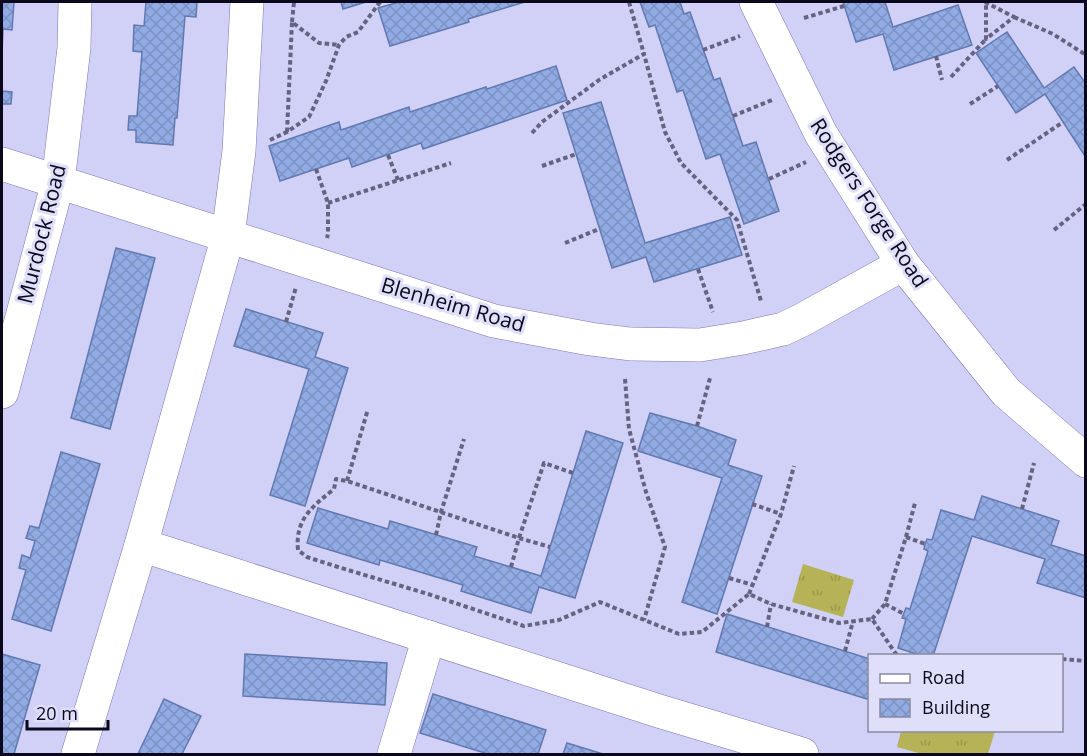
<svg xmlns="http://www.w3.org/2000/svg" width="1087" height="756" font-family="'Open Sans',sans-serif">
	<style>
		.park { fill: url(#park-tufts) }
		.building { fill: url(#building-cross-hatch); stroke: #6279af; stroke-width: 1.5 }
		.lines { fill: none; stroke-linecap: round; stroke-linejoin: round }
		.minor-casing { stroke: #7b77b1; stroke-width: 34 }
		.path { stroke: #656381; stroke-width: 4; stroke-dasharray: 4.5 3; stroke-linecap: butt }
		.minor { stroke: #fff; stroke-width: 33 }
		.labels { text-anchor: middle; stroke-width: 6; stroke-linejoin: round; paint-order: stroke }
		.street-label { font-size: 21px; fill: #0b081e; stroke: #dfdff9 }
	</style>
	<defs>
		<pattern id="park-tufts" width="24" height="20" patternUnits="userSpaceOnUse" patternTransform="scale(1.5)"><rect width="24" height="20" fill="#b6b257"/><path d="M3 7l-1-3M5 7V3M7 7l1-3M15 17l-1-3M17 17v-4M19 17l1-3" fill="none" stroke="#9b984b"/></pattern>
		<pattern id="building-cross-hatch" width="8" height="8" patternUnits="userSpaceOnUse" patternTransform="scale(1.5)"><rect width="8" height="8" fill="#92abe5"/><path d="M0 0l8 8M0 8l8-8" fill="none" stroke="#7d92c4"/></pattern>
	</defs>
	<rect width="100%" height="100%" fill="#d1d0f7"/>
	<g class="park">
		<polygon points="803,564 854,580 843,617 792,602"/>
		<polygon points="901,731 901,730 995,731 988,754 922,754 897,747"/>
	</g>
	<g class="building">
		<polygon points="2,2 14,2 12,30 3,29 2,55"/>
		<polygon points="146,2 197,2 196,17 185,16 177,118 175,118 173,145 136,142 136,130 128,130 129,116 137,116 142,52 133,51 134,25 144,26"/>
		<polygon points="341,2 366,2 343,9"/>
		<polygon points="399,2 525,2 468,19 469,22 390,46 378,8"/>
		<polygon points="640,2 680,2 684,14 690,12 714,80 720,78 743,146 756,142 779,211 744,224 720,154 706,159 683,90 677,92 655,25 649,27"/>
		<polygon points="843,2 885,2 893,27 958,5 972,45 894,70 883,34 856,42"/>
		<polygon points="1007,32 1044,88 1074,67 1086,84 1085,156 1045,94 1016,113 976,53"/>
		<polygon points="556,66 567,100 423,149 421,143 352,167 349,158 280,181 269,146 339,122 341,130 409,107 410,112 486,87 487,89"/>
		<polygon points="2,91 12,92 11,104 2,104"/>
		<polygon points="601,102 645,243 730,217 742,255 654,282 646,257 612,268 563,113"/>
		<polygon points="116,248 155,258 110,429 71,418"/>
		<polygon points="246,309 323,333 315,357 348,368 305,506 270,495 309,369 234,346"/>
		<polygon points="650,413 697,426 736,440 728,465 762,476 717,614 682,602 722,478 638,451"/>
		<polygon points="586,431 623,443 575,598 539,587 531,613 461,591 463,585 380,560 379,565 307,543 318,508 388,529 390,521 477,547 474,556 541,576"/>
		<polygon points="61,452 100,464 51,631 12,619 26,570 19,568 22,555 30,558 35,541 26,538 30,526 39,528"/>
		<polygon points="982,496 1059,521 1051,545 1086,556 1086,598 1037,583 1045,559 972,536 933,656 922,656 898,648 906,619 902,618 906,608 910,609 928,551 924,549 925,544 927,539 932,540 941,510 974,520"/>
		<polygon points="727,614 870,659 870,700 716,652"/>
		<polygon points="2,654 40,665 14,754 2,754"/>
		<polygon points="245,654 387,663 385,705 243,696"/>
		<polygon points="433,694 546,730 538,754 488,754 420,733"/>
		<polygon points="164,699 201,716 182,754 138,754"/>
		<polygon points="567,743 603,754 563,754"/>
	</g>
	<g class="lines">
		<defs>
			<g id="minor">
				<polyline points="756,2 821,134 903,264 1006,392 1086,461"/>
				<polyline points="2,164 494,321 590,339 630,344 700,345 743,338 783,329 802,320 903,264"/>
				<polyline points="2,392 58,182 74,48 75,2"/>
				<polyline points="141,545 662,712 802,754"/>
				<polyline points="78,754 141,545 228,236 239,151 247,2"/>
				<polyline points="394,754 429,637"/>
			</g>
		</defs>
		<use href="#minor" class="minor-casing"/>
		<g class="path">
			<polyline points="629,2 644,54"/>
			<polyline points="985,2 1014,17 986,39 986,2"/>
			<polyline points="1014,17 1053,34 1086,55"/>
			<polyline points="804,18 844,6"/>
			<polyline points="292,22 294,2"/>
			<polyline points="703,50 740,36"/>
			<polyline points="936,56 942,80"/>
			<polyline points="951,77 986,39"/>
			<polyline points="970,104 998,86"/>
			<polyline points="733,116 772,100"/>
			<polyline points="287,132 292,22 319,43 339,45"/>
			<polyline points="532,133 542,122 599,80 644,54 665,132 681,163 737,220 761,301"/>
			<polyline points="270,140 287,132 309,117 326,81 339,45 346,37 358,32 380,2"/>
			<polyline points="388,155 398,180"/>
			<polyline points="1007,160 1063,122"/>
			<polyline points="542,166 576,154"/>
			<polyline points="316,169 328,203 328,234 327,238"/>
			<polyline points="769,179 806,162"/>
			<polyline points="328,203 451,163"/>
			<polyline points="1054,230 1086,204"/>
			<polyline points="565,243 599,229"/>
			<polyline points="698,269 713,312"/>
			<polyline points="286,322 296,287"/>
			<polyline points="625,379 629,429 646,492 665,547 644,620"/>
			<polyline points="697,426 710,378"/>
			<path d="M573,473L544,463L519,538L347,481L336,479L334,489C312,507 295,519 298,550L307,557L338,567L428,594L524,626L559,620L600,602L679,634L702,632L749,594L771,604L839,623L872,619L896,654L899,656"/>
			<polyline points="347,481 368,409"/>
			<polyline points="752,504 781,514"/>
			<polyline points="1022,509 1034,463"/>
			<polyline points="436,535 441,512 464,439"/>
			<polyline points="906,537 925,544"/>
			<polyline points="511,567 519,538 550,547"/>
			<polyline points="729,578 753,585"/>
			<polyline points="749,594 781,514 794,466"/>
			<polyline points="885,604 904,614"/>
			<polyline points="872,619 885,604 906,537 915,503"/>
			<polyline points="767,627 771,604"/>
			<polyline points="845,651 853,621"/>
			<polyline points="1062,659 1086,661"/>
		</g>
		<use href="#minor" class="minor"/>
	</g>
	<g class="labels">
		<g class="street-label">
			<text transform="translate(869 203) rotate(57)" y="7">Rodgers Forge Road</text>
			<text transform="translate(42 234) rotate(-76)" y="7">Murdock Road</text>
			<text transform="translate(453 305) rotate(16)" y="7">Blenheim Road</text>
		</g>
	</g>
	<rect width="1087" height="756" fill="none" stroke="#0b081e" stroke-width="6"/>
	<rect x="868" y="654" width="195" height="78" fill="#dfdff9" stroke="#8a89a1" stroke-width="1.5"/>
	<rect x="880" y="674" width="30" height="9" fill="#ffffff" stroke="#8a89a1" stroke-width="1.5"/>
	<text x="922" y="684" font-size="18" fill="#0b081e">Road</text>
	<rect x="880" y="699" width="30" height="18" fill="url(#building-cross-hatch)" stroke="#8a89a1" stroke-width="1.5"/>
	<text x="922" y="714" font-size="18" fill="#0b081e">Building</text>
	<path d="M27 720v9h81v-9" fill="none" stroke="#0b081e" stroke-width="3"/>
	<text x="36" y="720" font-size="18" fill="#0b081e" stroke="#dfdff9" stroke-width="4.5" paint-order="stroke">20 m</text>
</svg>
